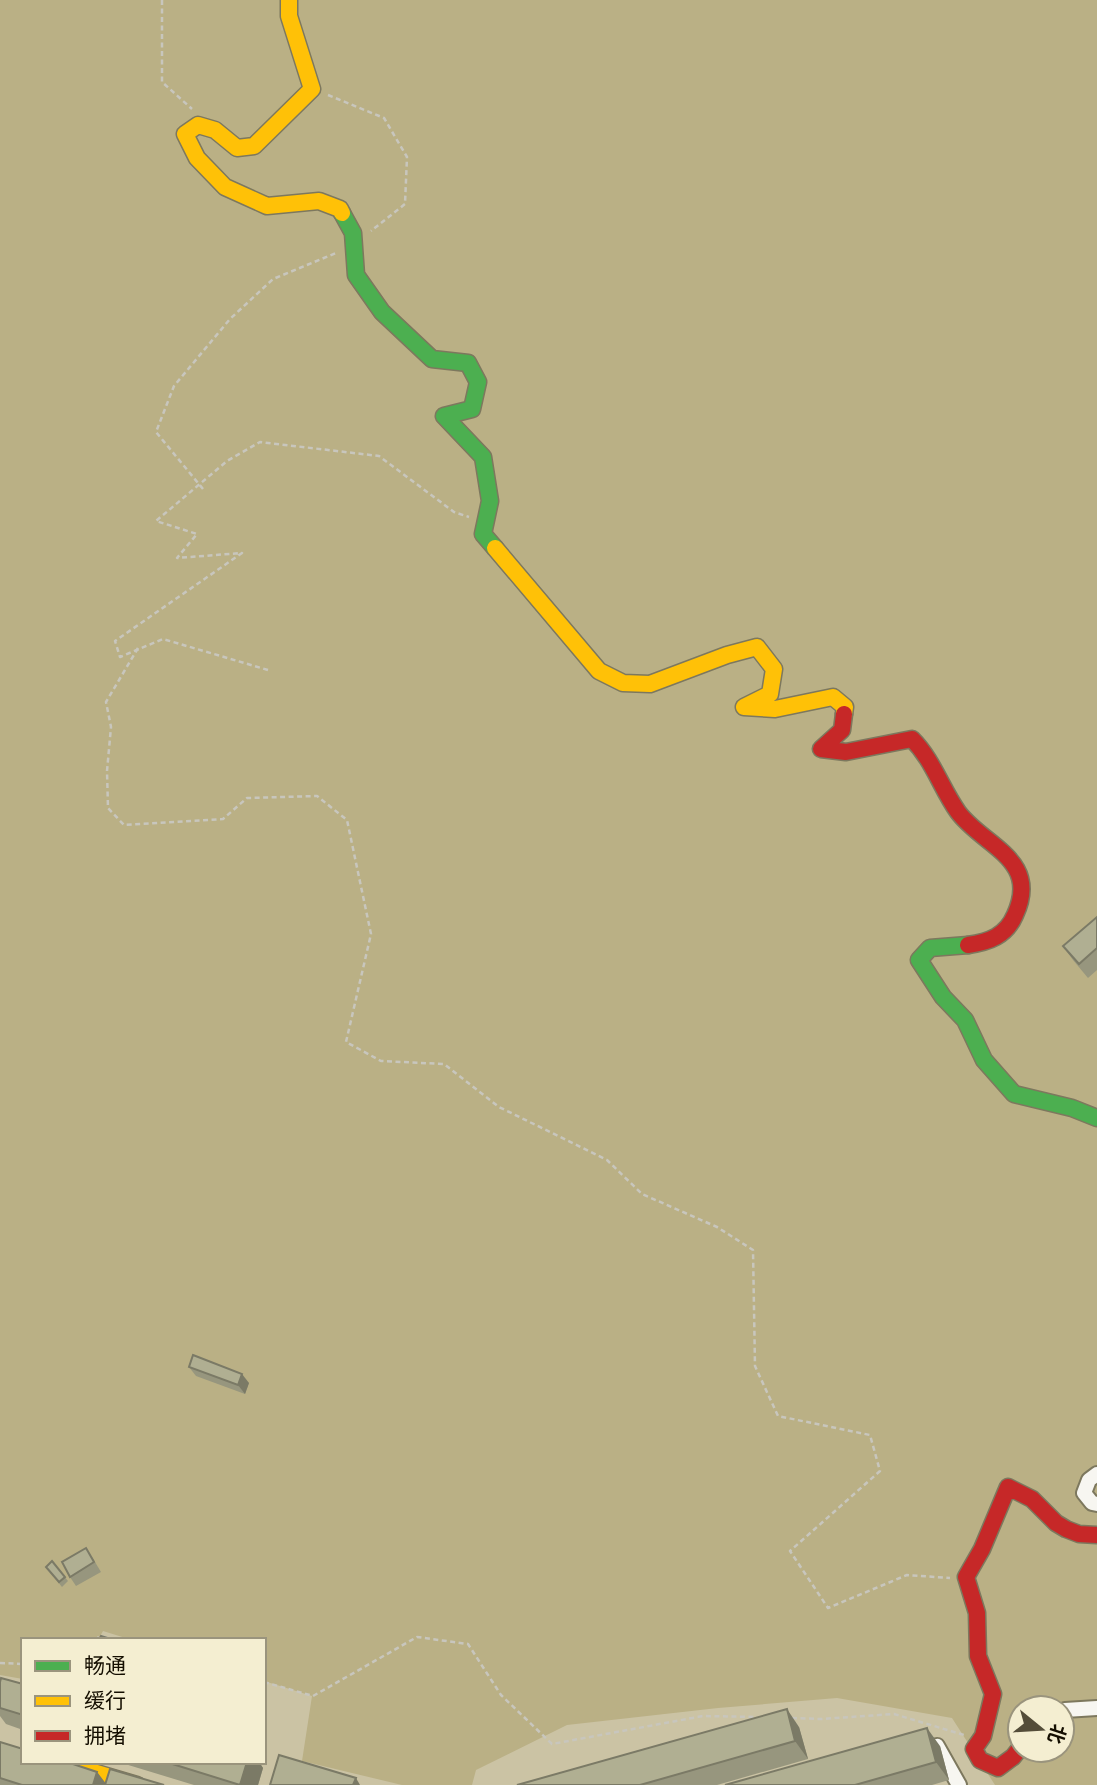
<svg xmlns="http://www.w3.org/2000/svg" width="1097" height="1785" font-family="'DM Sans','Noto Sans SC',sans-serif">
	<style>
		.green { fill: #bab085; fill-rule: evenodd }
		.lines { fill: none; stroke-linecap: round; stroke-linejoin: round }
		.street-casing { stroke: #7d785e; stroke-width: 18 }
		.fast-casing { stroke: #7d785e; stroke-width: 19 }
		.slow-casing { stroke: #7d785e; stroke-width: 19 }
		.jam-casing { stroke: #7d785e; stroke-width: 19 }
		.path { stroke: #c8c6bd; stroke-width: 2.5; stroke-dasharray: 5 3.5; stroke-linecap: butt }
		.street { stroke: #f7f6f1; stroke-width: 14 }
		.fast { stroke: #4caf50; stroke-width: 16 }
		.slow { stroke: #ffc107; stroke-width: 16 }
		.jam { stroke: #c62828; stroke-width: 16 }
		.wall { fill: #97967e }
		.shaded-wall { fill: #7b7a66 }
		.building { fill: #b0af92; stroke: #7b7a66; stroke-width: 2 }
	</style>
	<rect width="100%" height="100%" fill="#cbc3a4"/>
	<path class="green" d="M0,0H1097V1785H995L952,1718L837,1698L718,1708L567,1725L476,1770L472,1785H402L302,1761L312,1696L264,1681V1640H132L103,1631L98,1640H23V1679L0,1675ZM1020,1708H1062V1750H1020Z"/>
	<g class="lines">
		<defs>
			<g id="street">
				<polyline points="1097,1474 1089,1480 1084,1493 1092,1503 1097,1504"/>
				<polyline points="1062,1712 1065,1710 1097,1708"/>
				<polyline points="931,1748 937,1746 959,1785"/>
			</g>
			<g id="fast">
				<polyline points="342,213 353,233 356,275 382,312 432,359 468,363 478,382 472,409 444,416 483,457 490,501 483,534 495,548"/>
				<polyline points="968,945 930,948 919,960 943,997 965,1020 984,1060 1014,1094 1072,1108 1097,1118"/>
			</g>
			<g id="slow">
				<polyline points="289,0 289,16 312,89 254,146 237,148 215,130 198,125 185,134 197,158 225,187 267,206 319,201 340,209 342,213"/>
				<polyline points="495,548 599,671 623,683 650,684 727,655 757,647 774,669 770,694 744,707 775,709 833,697 845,707 844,714"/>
				<polyline points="59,1762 137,1785"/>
			</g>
			<g id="jam">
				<path d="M844,714L842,730L821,749L846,752L912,739C933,760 941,788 958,812C983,846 1041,859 1015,915C1006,936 989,942 968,945"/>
				<polyline points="1020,1748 1013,1757 998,1768 980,1760 974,1749 983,1736 993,1694 978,1656 977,1613 966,1577 982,1549 1008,1487 1032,1499 1056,1523 1066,1529 1079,1534 1097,1535"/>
			</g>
		</defs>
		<use href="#street" class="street-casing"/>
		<use href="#fast" class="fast-casing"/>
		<use href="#slow" class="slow-casing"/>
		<use href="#jam" class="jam-casing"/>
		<g class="path">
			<polyline points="162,0 162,82 192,109"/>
			<polyline points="328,95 384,118 407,157 405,204 371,231"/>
			<polyline points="203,489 156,432 174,386 230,319 273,279 336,253"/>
			<polyline points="138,648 106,702 111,727 107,771 108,808 124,825 223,819 247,798 317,796 347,820 371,934 346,1042 381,1061 444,1064 499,1107 607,1160 642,1194 717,1227 753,1250 755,1366 778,1416 870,1435 880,1471 790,1551 828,1608 907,1575 950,1578"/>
			<polyline points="268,670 163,639 120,657 115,641 242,553 177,558 197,534 156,521 227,461 260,442 379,456 454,512 469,517"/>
			<polyline points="95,1640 100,1636 116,1640"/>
			<polyline points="0,1663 23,1664"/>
			<polyline points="264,1682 313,1696 417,1637 468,1644 501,1695 552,1744 703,1716 757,1717"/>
			<polyline points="792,1718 821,1719 894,1714 964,1735"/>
		</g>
		<use href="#street" class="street"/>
		<use href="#fast" class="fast"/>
		<use href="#slow" class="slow"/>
		<use href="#jam" class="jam"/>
	</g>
	<g class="wall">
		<polygon points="1097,917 1097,970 1088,978 1073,960 1063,946"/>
		<polygon points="189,1367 249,1383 245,1394 196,1376"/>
		<polygon points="92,1557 101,1572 76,1586 70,1577"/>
		<polygon points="52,1561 68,1581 62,1587 46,1567"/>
		<polygon points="0,1682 23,1684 23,1730 6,1724 0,1716"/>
		<polygon points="799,1727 808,1759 717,1785 517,1785"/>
		<polygon points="0,1742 97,1772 105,1783 164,1785 0,1785"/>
		<polygon points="940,1746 949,1780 932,1785 725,1785"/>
		<polygon points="124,1762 259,1762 263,1768 258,1785 194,1785 125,1764"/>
	</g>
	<g class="shaded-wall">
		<polygon points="242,1374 249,1383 245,1394 238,1385"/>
		<polygon points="787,1709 799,1727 808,1759 795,1741"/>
		<polygon points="927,1728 940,1746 949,1780 936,1762"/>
		<polygon points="247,1762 259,1762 263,1768 258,1785 240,1785"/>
		<polygon points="97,1772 107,1785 93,1785"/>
		<polygon points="356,1778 360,1785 353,1785"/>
	</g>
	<g class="building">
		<polygon points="1097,917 1097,948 1079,964 1063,946"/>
		<polygon points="193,1355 242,1374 238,1385 189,1367"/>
		<polygon points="86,1548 94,1562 70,1577 62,1562"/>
		<polygon points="52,1561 65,1577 59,1582 46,1567"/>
		<polygon points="101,1636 114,1640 99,1640"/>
		<polygon points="1,1678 23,1684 23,1715 0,1708 0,1682"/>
		<polygon points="787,1709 795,1741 640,1785 517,1785"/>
		<polygon points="927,1728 936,1762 855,1785 725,1785"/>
		<polygon points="0,1742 23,1749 23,1762 67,1762 97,1772 93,1785 22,1785 0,1778"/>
		<polygon points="279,1755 356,1778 353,1785 270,1785"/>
		<polygon points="166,1762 247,1762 240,1785"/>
		<polygon points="110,1769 164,1785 105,1785"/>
	</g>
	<rect x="21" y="1638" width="245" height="126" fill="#f4eed1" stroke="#9a947d" stroke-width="2"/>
	<rect x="35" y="1661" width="35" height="10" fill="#4caf50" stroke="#9a947d" stroke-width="2"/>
	<text x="84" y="1673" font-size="21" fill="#140e00">畅通</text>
	<rect x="35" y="1696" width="35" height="10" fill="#ffc107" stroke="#9a947d" stroke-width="2"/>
	<text x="84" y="1708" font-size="21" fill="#140e00">缓行</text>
	<rect x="35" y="1731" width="35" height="10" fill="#c62828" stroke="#9a947d" stroke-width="2"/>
	<text x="84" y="1743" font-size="21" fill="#140e00">拥堵</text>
	<g transform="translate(1041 1729) rotate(108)"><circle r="33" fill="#f4eed1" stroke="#9a947d" stroke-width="2"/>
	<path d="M0-5L12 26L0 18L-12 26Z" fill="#544d39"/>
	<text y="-10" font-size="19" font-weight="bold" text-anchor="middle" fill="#140e00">北</text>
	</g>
</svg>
